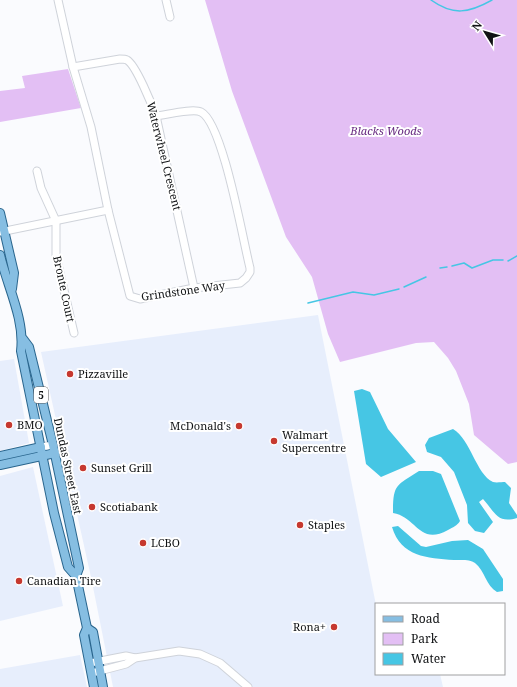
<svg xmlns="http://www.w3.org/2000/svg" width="517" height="687" font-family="'Noto Serif',serif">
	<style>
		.built { fill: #e7eefc }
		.green { fill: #e3bff4 }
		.water { fill: #46c6e4 }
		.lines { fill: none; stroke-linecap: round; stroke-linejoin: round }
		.stream { stroke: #46c6e4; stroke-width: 1.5 }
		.minor-casing { stroke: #cfd3da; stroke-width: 9 }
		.major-casing { stroke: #29658d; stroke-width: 10 }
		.minor { stroke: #fff; stroke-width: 7 }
		.major { stroke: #86bee2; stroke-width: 8 }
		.poi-dot { fill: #c6382f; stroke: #fff; stroke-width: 1.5 }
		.labels { text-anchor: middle; stroke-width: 4; stroke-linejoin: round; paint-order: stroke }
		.shield { fill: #fff; stroke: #58595a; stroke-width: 1 }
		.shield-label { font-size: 10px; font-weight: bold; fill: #101214 }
		.park-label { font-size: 11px; font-style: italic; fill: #672980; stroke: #fff }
		.street-label { font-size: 11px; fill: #101214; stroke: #fff }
		.poi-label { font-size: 11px; fill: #101214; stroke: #fff; text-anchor: start }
	</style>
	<rect width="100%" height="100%" fill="#fafbfe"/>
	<g class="built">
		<polygon points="318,315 376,605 376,674 440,674 443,687 113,687 91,577 41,352"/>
		<polygon points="14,359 29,443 0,451 0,361"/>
		<polygon points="33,467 63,606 0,621 0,476"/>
		<polygon points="80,655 87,687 0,687 0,669"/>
	</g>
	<g class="green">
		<polygon points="205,0 517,0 517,462 508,464 474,435 469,404 456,371 448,358 434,342 416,343 340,362 328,334 312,277 286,237 232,91"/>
		<polygon points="68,69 81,108 0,122 0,91 25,88 22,76"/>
	</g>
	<g class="water">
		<polygon points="362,389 370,392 388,429 416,462 381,477 366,464 354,391"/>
		<path d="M453,429C471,440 476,474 493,482C496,483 502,482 505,482L511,488L509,503L517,515V518C497,524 495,512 483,499L479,502L493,522L484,533L475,531L468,523L467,505L454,472L441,457L427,452L425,445L429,438Z"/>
		<path d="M419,471H433L441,474L460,521C457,526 453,527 448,530C419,546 417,517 393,513C393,484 396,486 419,471Z"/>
		<path d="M398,526L421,546L426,547L452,541L468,540L483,549L503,579V591L497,592C486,586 485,571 475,563C470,559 461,560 454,560C427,558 401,557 392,527Z"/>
	</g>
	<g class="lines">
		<g class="stream">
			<path d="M431,0C453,16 469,13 492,0"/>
			<polyline points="508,261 517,256"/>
			<polyline points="452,266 464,263 472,268 493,260 503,260"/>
			<polyline points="440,268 447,267"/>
			<polyline points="404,287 426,277"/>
			<polyline points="308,303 353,292 374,295 399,289"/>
		</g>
		<defs>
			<g id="minor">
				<path d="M58,0L73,67L91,127L108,210L130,296L140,299L194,288L240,283L246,278L250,272V268C243,241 223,123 201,112C193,108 166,115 156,116"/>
				<polyline points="166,0 170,17"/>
				<path d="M73,67L120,59C122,59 125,59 127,60C136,65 152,105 156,116L194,288"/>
				<polyline points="37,171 41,188 56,221 56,256 74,333"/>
				<polyline points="0,232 108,210"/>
				<polyline points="41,447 53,445"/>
				<polyline points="90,663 126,656 135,658"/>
				<polyline points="92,673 126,664 135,658 179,651 200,654 220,663 248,687"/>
			</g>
			<g id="major">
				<polyline points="0,213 14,273 12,289"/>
				<path d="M0,255C7,286 25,319 21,351L54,513L68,567L76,576L87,628L84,635L94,687"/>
				<polyline points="23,339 29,347 53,445 79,568 76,576"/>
				<polyline points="0,456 41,447"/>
				<polyline points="0,465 55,453"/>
				<polyline points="87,628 93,632 103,687"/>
			</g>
		</defs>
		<use href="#minor" class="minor-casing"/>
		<use href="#major" class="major-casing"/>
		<use href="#minor" class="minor"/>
		<use href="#major" class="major"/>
	</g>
	<g class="poi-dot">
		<circle cx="70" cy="374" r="4"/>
		<circle cx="9" cy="425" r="4"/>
		<circle cx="239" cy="426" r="4"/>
		<circle cx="274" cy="441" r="4"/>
		<circle cx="83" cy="468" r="4"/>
		<circle cx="92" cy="507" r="4"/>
		<circle cx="300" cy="525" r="4"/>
		<circle cx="143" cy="543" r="4"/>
		<circle cx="19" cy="581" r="4"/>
		<circle cx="334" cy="627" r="4"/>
	</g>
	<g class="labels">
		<rect class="shield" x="34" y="387" width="14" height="16" rx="3"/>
		<g class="shield-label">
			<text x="41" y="399">5</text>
		</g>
		<g class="park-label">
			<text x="386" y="135">Blacks Woods</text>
		</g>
		<g class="street-label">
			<text transform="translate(164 156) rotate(76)" y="4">Waterwheel Crescent</text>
			<text transform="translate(64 289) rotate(78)" y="4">Bronte Court</text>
			<text transform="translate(183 291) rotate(-8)" y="4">Grindstone Way</text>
			<text transform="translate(68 466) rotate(78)" y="4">Dundas Street East</text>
		</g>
		<g class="poi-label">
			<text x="78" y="378">Pizzaville</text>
			<text x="17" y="429">BMO</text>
			<text x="231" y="430" text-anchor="end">McDonald's</text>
			<text x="282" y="439">Walmart<tspan x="282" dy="13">Supercentre</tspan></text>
			<text x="91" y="472">Sunset Grill</text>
			<text x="100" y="511">Scotiabank</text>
			<text x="308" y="529">Staples</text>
			<text x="151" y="547">LCBO</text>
			<text x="27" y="585">Canadian Tire</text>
			<text x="326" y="631" text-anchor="end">Rona+</text>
		</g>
	</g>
	<rect x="375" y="603" width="130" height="72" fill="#ffffff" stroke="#9fa0a1"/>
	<rect x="383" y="616" width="20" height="6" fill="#86bee2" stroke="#9fa0a1"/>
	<text x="411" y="623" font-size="12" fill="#101214">Road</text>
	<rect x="383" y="633" width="20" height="12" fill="#e3bff4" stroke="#9fa0a1"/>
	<text x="411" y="643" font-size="12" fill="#101214">Park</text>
	<rect x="383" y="653" width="20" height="12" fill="#46c6e4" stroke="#9fa0a1"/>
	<text x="411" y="663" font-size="12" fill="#101214">Water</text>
	<g transform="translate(485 32) rotate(307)" stroke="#ffffff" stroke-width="3" paint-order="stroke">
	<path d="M0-3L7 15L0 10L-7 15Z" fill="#101214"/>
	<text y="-6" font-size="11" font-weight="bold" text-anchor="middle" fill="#101214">N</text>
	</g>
</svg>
